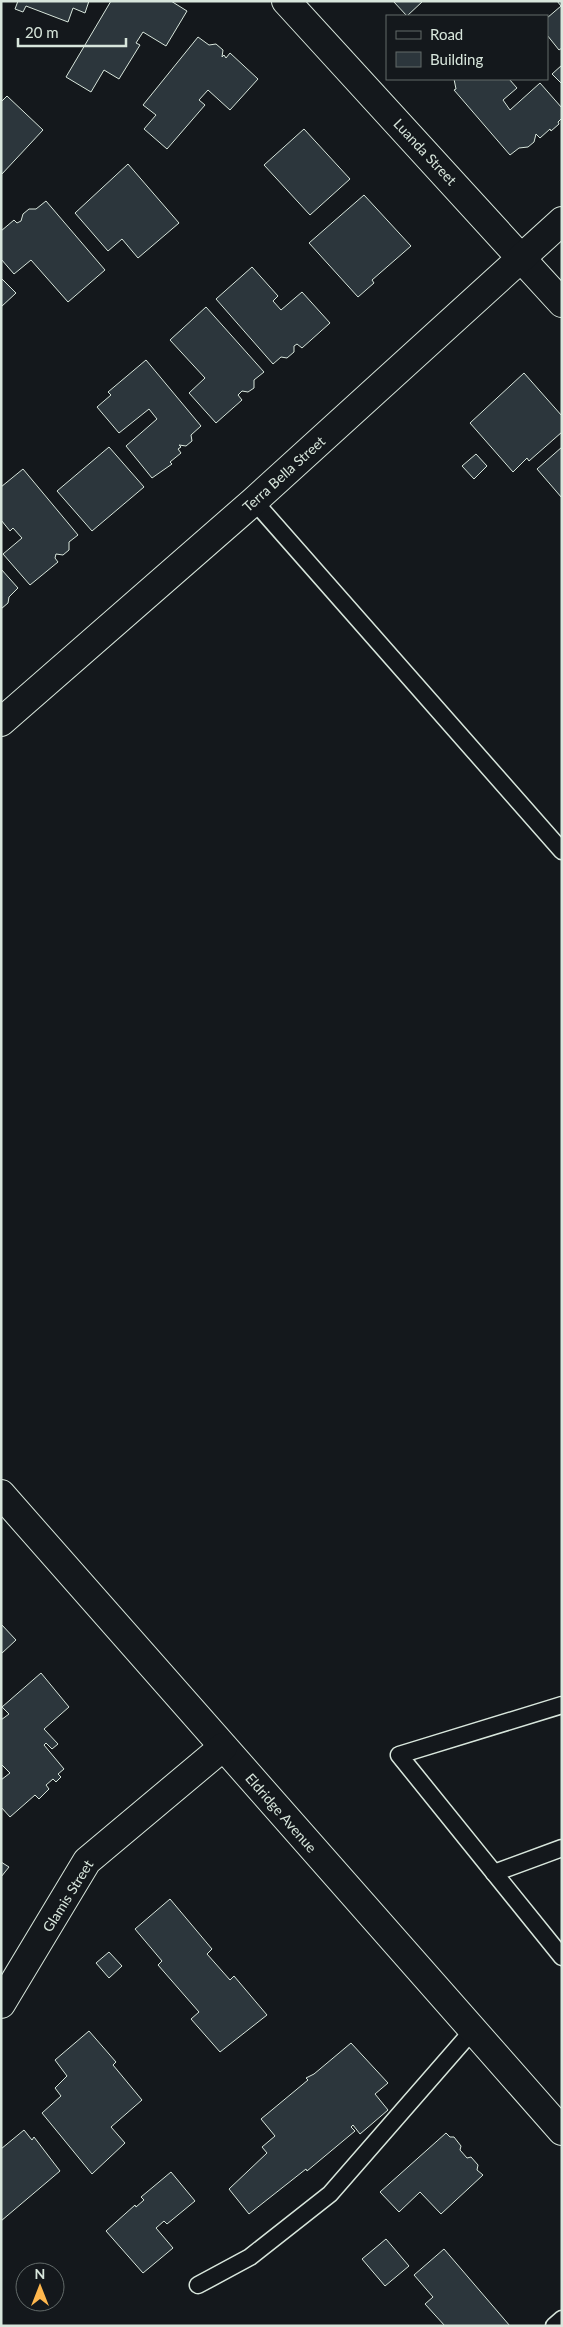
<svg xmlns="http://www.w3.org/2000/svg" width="563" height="2327" font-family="Lato,sans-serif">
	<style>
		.building { fill: #2c363c; stroke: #d8e6dc }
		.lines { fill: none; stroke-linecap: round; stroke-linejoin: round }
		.service-casing { stroke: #d8e6dc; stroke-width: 19 }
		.minor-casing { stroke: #d8e6dc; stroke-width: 30 }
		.tertiary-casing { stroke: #d8e6dc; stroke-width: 30 }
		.service { stroke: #14181c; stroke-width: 16 }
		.minor { stroke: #14181c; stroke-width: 28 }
		.tertiary { stroke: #14181c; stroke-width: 28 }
		.labels { text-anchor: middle; stroke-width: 4; stroke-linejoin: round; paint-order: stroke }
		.street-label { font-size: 14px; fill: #d8e6dc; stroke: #14181c }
	</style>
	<rect width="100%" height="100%" fill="#14181c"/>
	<g class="building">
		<polygon points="18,1 89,1 85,13 73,8 68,22 26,6 23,12 15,9"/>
		<polygon points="111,1 171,1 187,11 166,46 143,32 136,43 140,45 119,79 104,70 91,92 66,77"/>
		<polygon points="393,1 423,1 407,16"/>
		<polygon points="557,1 562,1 562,48 559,50 547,35 547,18 561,6"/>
		<polygon points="198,37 209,45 216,44 223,50 222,57 224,55 226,58 230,53 258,79 230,110 208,90 199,100 205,105 167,149 144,129 156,115 143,105"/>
		<polygon points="562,65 562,84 552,74"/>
		<polygon points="454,79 509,79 517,88 503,100 510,110 540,83 562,108 562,118 558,122 559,124 551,131 550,129 540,138 536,134 534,142 528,147 519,148 510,155 454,90 456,89"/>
		<polygon points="7,96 43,130 1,175 1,102"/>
		<polygon points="304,129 350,179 310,215 264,165"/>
		<polygon points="128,164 179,223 138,258 122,239 108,251 75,213"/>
		<polygon points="364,195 411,246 372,280 374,283 358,297 309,243"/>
		<polygon points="46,201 105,270 68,302 31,260 14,274 1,259 1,231 14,220 17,223 21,221 23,214 29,209 36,209"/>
		<polygon points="252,267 278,296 273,301 281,310 302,292 330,323 302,348 297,344 294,346 294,352 287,358 281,357 273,364 216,299"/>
		<polygon points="1,278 16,293 1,307"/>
		<polygon points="206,307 264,372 254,380 254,388 248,392 242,391 238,395 242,400 216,423 189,393 205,378 170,340"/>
		<polygon points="146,360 201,426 191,435 192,441 186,446 179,445 181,447 178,449 181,453 170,462 172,464 152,478 126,446 157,419 149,409 119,433 97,407 111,395 108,392"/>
		<polygon points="524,373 562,416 562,432 529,461 527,458 513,472 470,423"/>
		<polygon points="109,447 144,487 92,531 57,491"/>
		<polygon points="562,447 562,498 537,469"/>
		<polygon points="476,454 487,466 474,479 462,466"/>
		<polygon points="23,469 78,535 69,542 69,550 63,555 56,554 55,558 58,562 30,585 3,554 22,538 13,528 10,531 1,520 1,487"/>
		<polygon points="1,569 18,588 9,597 8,603 1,609"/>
		<polygon points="1,1624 16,1640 1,1654"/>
		<polygon points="41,1673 69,1707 44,1729 58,1744 52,1749 46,1743 44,1745 64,1769 58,1774 61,1777 56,1782 53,1779 46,1785 49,1789 39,1799 35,1795 10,1817 1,1807 1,1780 10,1773 1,1764 1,1720 9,1714 2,1707"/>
		<polygon points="1,1862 9,1867 1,1877"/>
		<polygon points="170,1899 212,1949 207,1954 230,1980 234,1976 267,2015 220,2052 191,2019 199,2012 158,1965 162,1961 135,1929"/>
		<polygon points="109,1952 122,1966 109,1978 96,1963"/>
		<polygon points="89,2031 116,2062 113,2065 142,2100 111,2127 125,2143 92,2174 42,2113 61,2096 55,2088 67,2076 55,2060"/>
		<polygon points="351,2043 388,2083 375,2094 388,2110 360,2134 353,2125 351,2127 355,2131 307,2171 306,2169 249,2214 229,2189 267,2153 262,2147 275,2136 261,2119 308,2080 306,2078 314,2074"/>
		<polygon points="24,2130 32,2140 34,2137 60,2171 1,2221 1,2149"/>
		<polygon points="446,2133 450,2137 454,2137 461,2146 460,2150 467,2158 471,2157 478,2165 477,2170 483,2175 441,2214 420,2192 399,2212 380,2192"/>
		<polygon points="171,2172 195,2201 167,2224 164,2221 156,2228 173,2248 143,2273 106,2231 135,2205 136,2207 144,2200 141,2197"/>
		<polygon points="386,2239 409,2266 385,2286 362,2259"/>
		<polygon points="444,2249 510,2326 445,2326 425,2304 433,2297 414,2275"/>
	</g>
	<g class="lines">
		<defs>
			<g id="service">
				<polyline points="254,501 562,851"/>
				<polyline points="562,1705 399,1755 562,1957"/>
				<polyline points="494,1873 562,1848"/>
				<polyline points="198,2285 250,2257 330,2194 473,2030"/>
				<polyline points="554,2326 562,2319"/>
			</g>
			<g id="minor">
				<polyline points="286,1 562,303"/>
				<polyline points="1,1494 562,2131"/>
				<polyline points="1,2004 87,1861 223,1747"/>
			</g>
			<polyline id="tertiary" points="1,722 254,501 562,221"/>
		</defs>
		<use href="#service" class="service-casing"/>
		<use href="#minor" class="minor-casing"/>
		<use href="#tertiary" class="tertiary-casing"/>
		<use href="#service" class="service"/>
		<use href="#minor" class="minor"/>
		<use href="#tertiary" class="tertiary"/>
	</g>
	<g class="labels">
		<g class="street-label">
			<text transform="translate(425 152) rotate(47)" y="5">Luanda Street</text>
			<text transform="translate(284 474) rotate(-42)" y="5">Terra Bella Street</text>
			<text transform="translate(281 1813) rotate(49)" y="5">Eldridge Avenue</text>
			<text transform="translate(68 1896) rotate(-58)" y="5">Glamis Street</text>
		</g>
	</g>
	<rect width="563" height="2327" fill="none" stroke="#d8e6dc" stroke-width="5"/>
	<rect x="386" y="15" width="162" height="65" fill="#14181c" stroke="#626a69"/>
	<rect x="396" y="31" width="25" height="8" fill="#14181c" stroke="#626a69"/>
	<text x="430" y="40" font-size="15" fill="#d8e6dc">Road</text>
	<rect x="396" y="52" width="25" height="15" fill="#2c363c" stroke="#626a69"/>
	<text x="430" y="65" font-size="15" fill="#d8e6dc">Building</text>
	<g transform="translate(40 2287)"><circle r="24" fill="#14181c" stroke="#626a69"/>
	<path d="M0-4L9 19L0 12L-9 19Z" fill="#ffb74d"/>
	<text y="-8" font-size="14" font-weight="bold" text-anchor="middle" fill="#d8e6dc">N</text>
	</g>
	<path d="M18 38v8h108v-8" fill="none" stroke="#d8e6dc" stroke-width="2.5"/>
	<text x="25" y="38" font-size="15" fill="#d8e6dc" stroke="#14181c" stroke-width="4" paint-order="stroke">20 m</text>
</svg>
